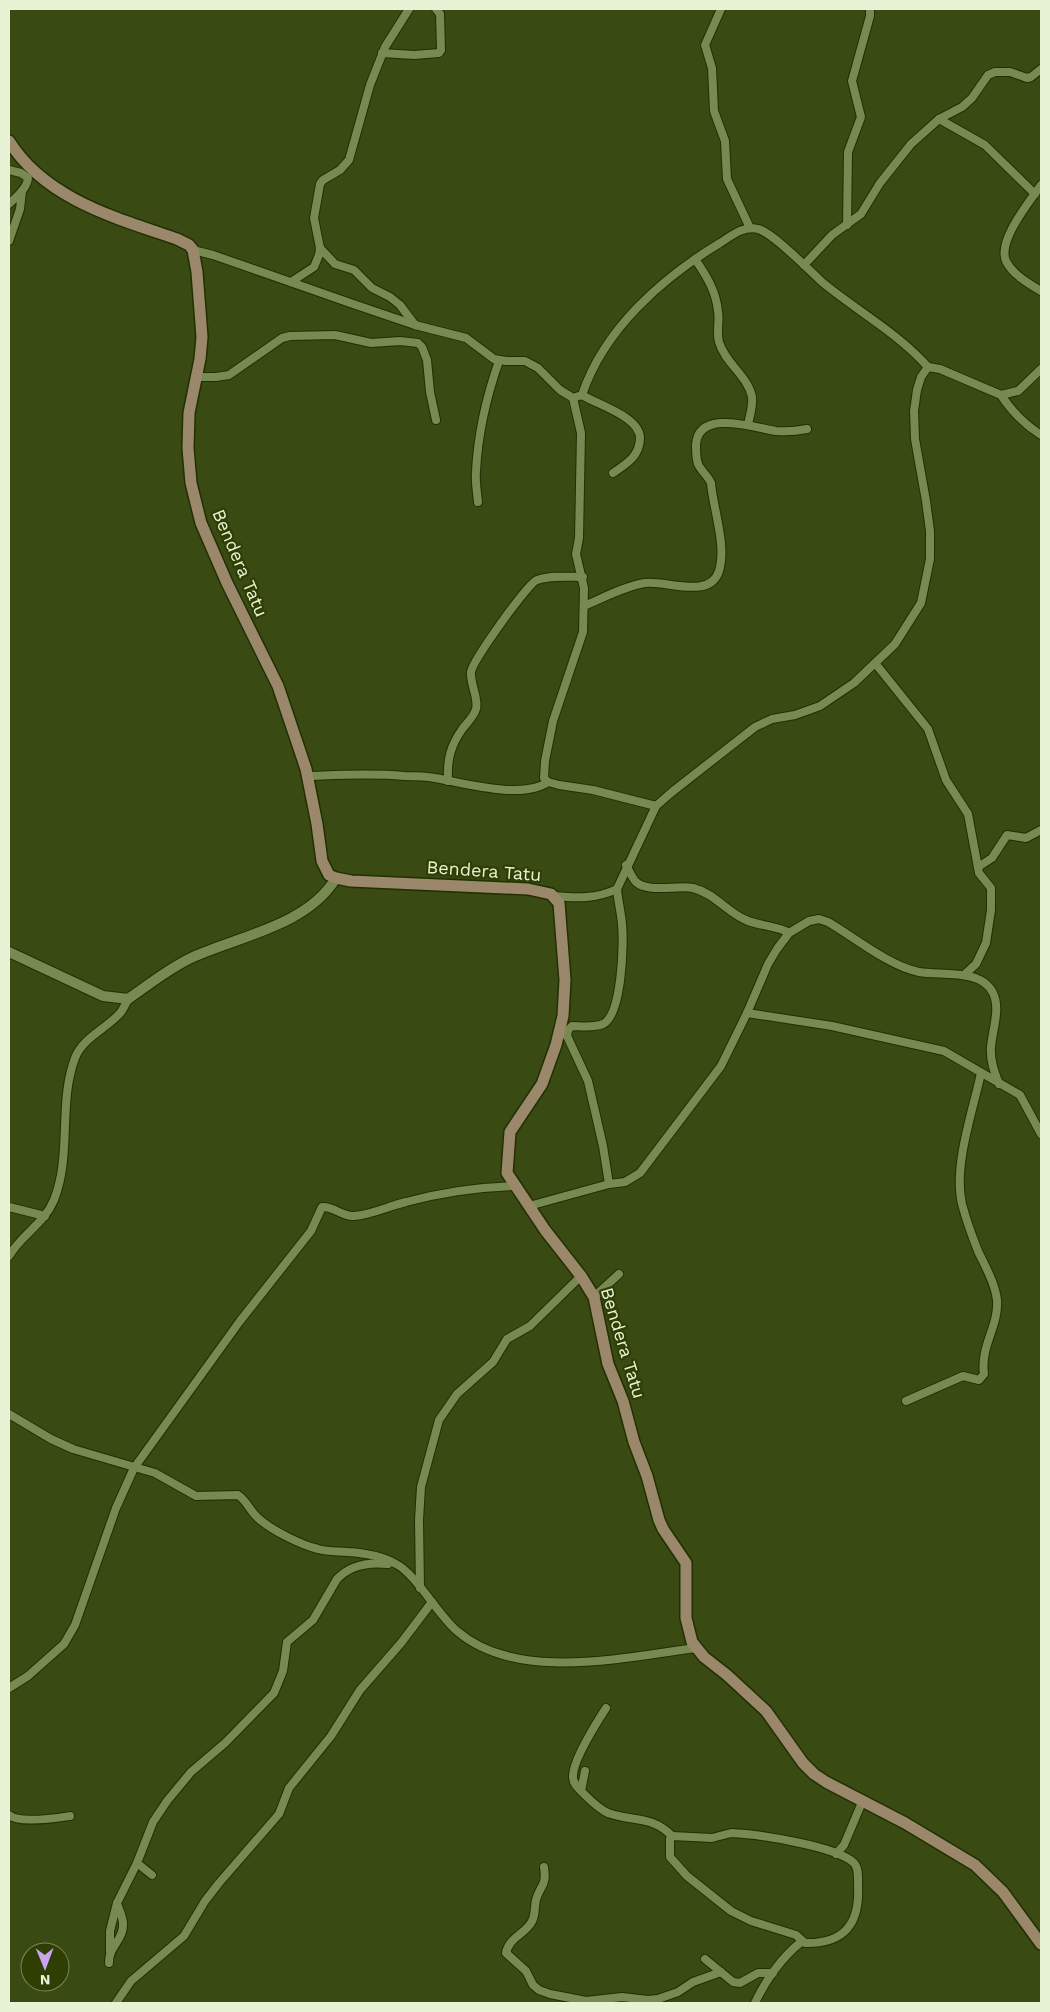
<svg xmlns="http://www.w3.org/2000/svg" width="1050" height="2012" font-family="'Work Sans',sans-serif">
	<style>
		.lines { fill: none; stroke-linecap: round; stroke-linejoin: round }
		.minor-casing { stroke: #222f04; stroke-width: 10 }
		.tertiary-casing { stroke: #222f04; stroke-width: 12 }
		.secondary-casing { stroke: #222f04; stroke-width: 14 }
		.minor { stroke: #768a52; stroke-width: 8 }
		.tertiary { stroke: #768a52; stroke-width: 10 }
		.secondary { stroke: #9b886a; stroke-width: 11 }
		.labels { text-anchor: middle; stroke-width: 4.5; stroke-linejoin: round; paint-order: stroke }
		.street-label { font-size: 18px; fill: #e8f3d6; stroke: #2f3f04 }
	</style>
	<rect width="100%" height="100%" fill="#394a12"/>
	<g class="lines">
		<defs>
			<g id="minor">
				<polyline points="721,9 705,45 712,68 714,111 725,141 727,179 750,228"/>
				<polyline points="382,53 414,55 439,53 441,50 440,14 436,9"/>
				<polyline points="939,119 985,145 1035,194"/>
				<path d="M9,170L21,173L28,178C27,189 16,197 9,204"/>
				<path d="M1041,185C1030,201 997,241 1006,261C1012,274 1029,284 1041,291"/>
				<polyline points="847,225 848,152 861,117 852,81 870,16 870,9"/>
				<polyline points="9,241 20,209 22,191"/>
				<polyline points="320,248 335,264 354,270 372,288 390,297 400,305 415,325"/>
				<path d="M193,250L213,255L356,305L415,325L466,338L494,359L506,361H525L538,368L560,390L573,398L582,395C604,329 662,278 720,243C731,236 744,225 758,229C772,232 809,270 822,282C857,311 898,333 928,367"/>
				<path d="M695,259C706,275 716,291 718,311C720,322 716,331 719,342C725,363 748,376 752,397C753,406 750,416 748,424"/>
				<polyline points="804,265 832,235 861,214 880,183 911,144 939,119 962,107 972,98 988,75 995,72 1010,72 1027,78 1031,77 1041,69"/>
				<polyline points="291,282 314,267 319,255 320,248 314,218 320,184 323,180 340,170 349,160 370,85 385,47 409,9"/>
				<polyline points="197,377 216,377 229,375 282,338 290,336 335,335 371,343 400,341 418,343 422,347 427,360 430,392 436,420"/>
				<path d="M582,395C598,405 641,417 640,439C639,457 626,464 613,473"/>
				<path d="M1001,395C1012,412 1024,424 1041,435"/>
				<polyline points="573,398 581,433 579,538 576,554 584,588 583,632 553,721 545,761 544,778 548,782 559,785 593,790 656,806"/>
				<path d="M478,502C477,492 475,481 476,471C478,434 487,395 499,361"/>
				<path d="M584,606C603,598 625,586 645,583C666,580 710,600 719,571C727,546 713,508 711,483C708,476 701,471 698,464C696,458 696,451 696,445C698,408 756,428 776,431C787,432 797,431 807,429"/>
				<polyline points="875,663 928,729 946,780 968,814 979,873 991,888 991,910 986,943 976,964 964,975"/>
				<path d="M307,776C339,775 372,773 404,776C414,776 425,776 435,778C464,783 523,800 548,782"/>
				<path d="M448,781C447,760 450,746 463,728C468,722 474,716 476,709C479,699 470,684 471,672C473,660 528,583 537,580C551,575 569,577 583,577"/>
				<path d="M626,865C629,870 632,878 636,882C648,893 677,885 693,888C714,893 727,912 746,920C759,926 779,926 789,933"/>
				<polyline points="978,867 992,858 1007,835 1026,838 1041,830"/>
				<path d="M554,896C577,898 596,899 617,889L656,806L672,792L755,727L772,719L795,715L820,706L854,683L895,644L921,603L930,559V531L926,501L915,439L914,411L917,390L921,377L928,367L940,369L1001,395L1018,391L1041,369"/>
				<polyline points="747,1013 832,1026 944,1051 1020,1095 1041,1134"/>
				<polyline points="564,1034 567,1036 588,1081 603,1146 609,1184"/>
				<path d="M567,1036L568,1030L572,1026C581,1026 594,1028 603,1024C622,1015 624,943 622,924C621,912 618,901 617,889"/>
				<path d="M529,1206L609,1184L625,1182L640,1173L721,1066L747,1013L768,964L777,949L789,933L809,921L819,919L828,922C854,937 889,966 919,972C940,976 981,968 993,993C1001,1009 992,1031 991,1047C990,1060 994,1071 999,1084"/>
				<polyline points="9,1207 45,1216"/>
				<path d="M9,1256C21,1235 44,1224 54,1200C72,1155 58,1103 75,1058C83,1037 108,1028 121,1012C124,1008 126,1003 128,999"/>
				<polyline points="594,1297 619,1274"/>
				<path d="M906,1401L963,1376L979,1380L984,1374C980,1346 999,1326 997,1300C995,1283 985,1266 978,1251C972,1236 966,1219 962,1204C953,1166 973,1111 981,1073"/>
				<path d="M9,1414L51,1439L73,1449L155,1473L196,1496L238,1495C247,1501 250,1511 258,1518C271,1530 301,1545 318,1549C328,1552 338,1551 348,1552C364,1553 382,1556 396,1564C415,1573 438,1615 457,1631C517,1683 625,1657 696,1648"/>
				<polyline points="420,1588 419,1520 421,1487 439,1420 457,1394 493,1362 507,1339 530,1326 581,1276"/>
				<path d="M9,1688L28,1676L64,1644L75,1625L116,1508L134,1468L240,1321L311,1231L322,1207C334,1206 342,1217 354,1216C371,1215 389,1206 406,1202C442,1192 478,1187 515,1186"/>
				<path d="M585,1771L581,1791C589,1799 597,1808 608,1813C632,1822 652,1815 672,1836"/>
				<path d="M581,1791C577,1787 573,1783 573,1777C572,1761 597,1722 606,1708"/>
				<path d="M9,1815C19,1824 57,1818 70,1816"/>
				<path d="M731,1833C756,1834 837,1846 854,1863C859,1868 858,1879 858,1886C860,1924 844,1944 805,1943L796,1935L751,1921L731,1911L687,1876L670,1857V1839L672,1836L712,1838Z"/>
				<polyline points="836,1854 844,1845 863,1800"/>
				<path d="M544,1867C547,1887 540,1885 536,1900C534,1908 536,1916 531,1923C523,1935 509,1938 506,1953L526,1971L533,1985L539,1990L550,1994L586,2001L622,1997L648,2000L658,1999L678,1992L693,1982L721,1972"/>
				<path d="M152,1875L137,1863L153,1822L167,1801L191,1772L225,1743L274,1693L283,1671L287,1642L313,1620L337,1579C350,1565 370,1562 388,1564"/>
				<polyline points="110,1952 110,1931 117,1903"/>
				<polyline points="705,1959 733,1982 740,1983 758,1973 773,1973"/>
				<path d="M109,1963C108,1948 123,1940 123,1926C124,1919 119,1910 117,1903L137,1863"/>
				<polyline points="116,2003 131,1981 184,1936 205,1901 219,1883 279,1814 289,1788 331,1736 360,1690 401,1643 432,1602"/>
				<path d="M755,2003C765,1981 782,1957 801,1942"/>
			</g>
			<path id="tertiary" d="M9,952L103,996L128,999C150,984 169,968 193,957C240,936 308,925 336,878"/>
			<path id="secondary" d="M9,141C45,199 116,218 177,239L189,245L193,250L197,272L202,337L200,359L189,413L188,448L191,483L201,523L227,583L278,686L306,769L317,824L322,861L329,875L336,878L351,881L528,889L551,894L559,903L565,980L563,1016L556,1045L542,1084L510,1132L507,1173L545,1230L581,1276L594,1297L608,1364L623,1401L634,1442L647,1476L659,1520L663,1529L686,1563V1618L692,1642L704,1657L727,1675L766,1711L803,1763L814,1774L826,1782L905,1823L975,1865L1003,1892L1041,1944"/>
		</defs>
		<use href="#minor" class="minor-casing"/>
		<use href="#tertiary" class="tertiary-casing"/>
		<use href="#secondary" class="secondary-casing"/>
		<use href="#minor" class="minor"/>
		<use href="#tertiary" class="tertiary"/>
		<use href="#secondary" class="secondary"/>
	</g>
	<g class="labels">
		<g class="street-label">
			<text transform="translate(240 563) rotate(67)" y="6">Bendera Tatu</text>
			<text transform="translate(484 871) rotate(4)" y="6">Bendera Tatu</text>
			<text transform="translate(623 1343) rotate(73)" y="6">Bendera Tatu</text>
		</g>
	</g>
	<rect width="1050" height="2012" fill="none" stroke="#e8f3d6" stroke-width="20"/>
	<g transform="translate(45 1967) rotate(179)"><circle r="24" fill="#2f3f04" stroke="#798758"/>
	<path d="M0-4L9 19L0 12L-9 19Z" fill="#c7a6ef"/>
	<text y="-8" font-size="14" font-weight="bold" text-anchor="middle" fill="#e8f3d6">N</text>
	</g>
</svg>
